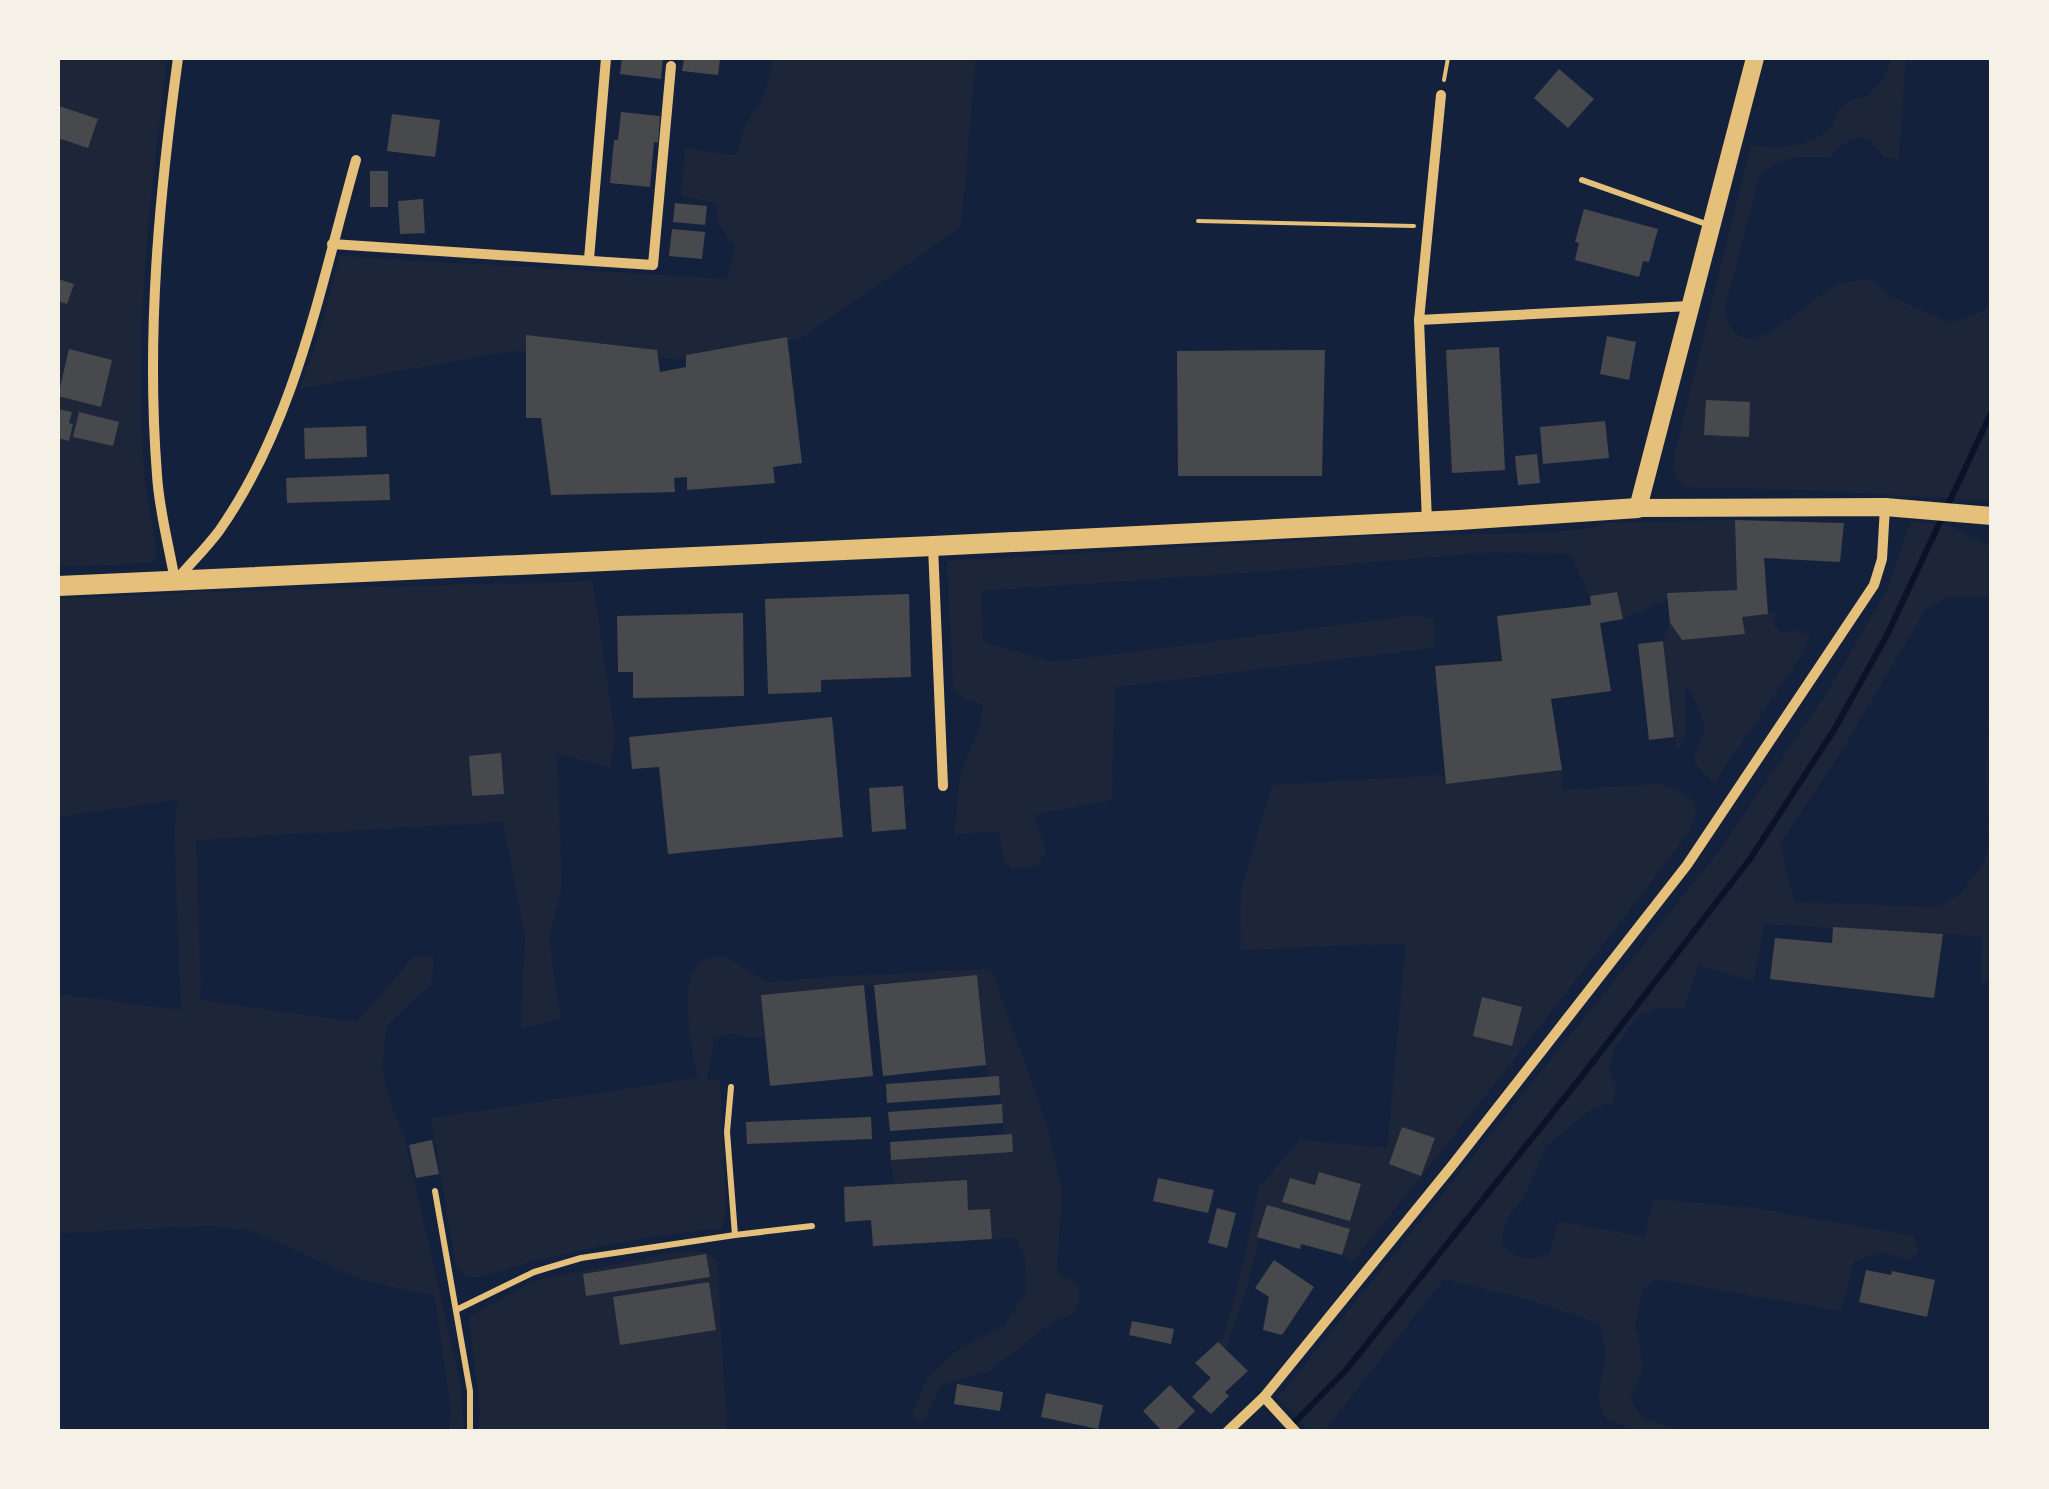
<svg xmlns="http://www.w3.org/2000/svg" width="2049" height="1489" font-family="Karla,sans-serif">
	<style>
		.green { fill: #1d2539 }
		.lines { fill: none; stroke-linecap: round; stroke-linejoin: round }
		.stream { stroke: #0b132b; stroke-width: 6 }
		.building { fill: #48494c }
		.path { stroke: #e5c07b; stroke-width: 4 }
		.service { stroke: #e5c07b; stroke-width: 6 }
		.minor { stroke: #e5c07b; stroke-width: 10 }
		.secondary { stroke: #e5c07b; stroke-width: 18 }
		.primary { stroke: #e5c07b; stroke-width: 20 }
	</style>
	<rect width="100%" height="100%" fill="#14213d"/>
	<g class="green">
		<path d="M58,58H167C151,194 133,332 144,470C146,496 152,521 156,546V556L153,563L58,567Z"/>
		<polygon points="772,58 976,58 961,227 801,338 695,360 512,351 300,389 319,335 340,256 727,279 735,247 718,223 717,203 681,196 685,148 737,156 745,124 759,106 770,77"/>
		<path d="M1892,58H1906L1899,160L1883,156L1871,141L1858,137L1840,146L1830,157C1799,157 1783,154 1759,177L1724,311C1728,320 1732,332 1741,337C1765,349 1819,290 1842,283C1852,280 1864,281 1873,279L1889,296L1951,323L1984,311L1991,299V501L1829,491L1686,487C1672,478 1673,468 1675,453L1751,145C1782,150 1831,147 1838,110L1852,100L1869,95L1884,77Z"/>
		<path d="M1735,520L1737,590L1668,593V600L1623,619L1617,592L1590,596L1570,554L1490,552L1272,571L981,591L983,642L1053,662L1416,615L1434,619V648L1115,687L1112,800L1034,815L1046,850L1037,866L1013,869L1004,861L999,831L955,835C956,817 957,798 960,779C965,753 984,730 982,704L966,700L953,689L947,561L1392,535L1545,533L1591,528L1606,523Z"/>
		<path d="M1911,521L1950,526L1991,547V597H1947L1926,609L1840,753L1780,844L1794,902L1939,907L1959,895L1981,867L1989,848L1986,773L1991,658V976L1981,989L1982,936L1764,924L1754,982L1699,965L1683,1009L1658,1008L1638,1016L1614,1048L1609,1070L1616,1086L1613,1103L1594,1107L1547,1145L1522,1201L1511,1212L1503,1231L1502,1245C1518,1260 1529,1262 1550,1254L1558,1221L1645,1237L1653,1199L1754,1208L1914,1236L1918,1251L1910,1261L1882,1252L1854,1261L1841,1311L1656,1279L1643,1289L1635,1324L1643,1368L1630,1399L1641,1416L1680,1431H1635L1605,1418L1598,1399L1606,1350L1599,1323L1530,1300L1444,1279L1324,1431H1307L1305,1426L1278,1398L1716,855L1827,693L1888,588Z"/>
		<polygon points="593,581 615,734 611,768 557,753 562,885 549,939 561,1019 521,1029 525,937 503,822 196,840 201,1000 357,1022 415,955 435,958 431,984 387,1025 382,1071 392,1108 404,1135 460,1383 464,1426 463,1431 449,1431 451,1410 435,1296 365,1281 250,1230 209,1226 58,1233 58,994 181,1010 174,829 178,800 58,817 58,599 207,592"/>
		<polygon points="1776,612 1773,625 1782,633 1793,630 1810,635 1801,656 1714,783 1693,761 1705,729 1699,709 1685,683 1685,735 1677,752 1663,641 1670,623 1682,640 1744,634 1742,617"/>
		<path d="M1562,770V790L1661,784L1677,790L1694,801L1696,815L1688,833C1579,978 1467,1120 1353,1261L1342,1255L1349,1229L1267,1206L1249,1279L1226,1350L1218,1342L1224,1336L1244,1261L1259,1187L1300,1140L1387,1148L1406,943L1240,950L1241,891L1272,785L1446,775L1447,784Z"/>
		<path d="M724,956L767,982L840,976L991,969L1046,1122L1062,1189L1057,1273L1075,1283L1081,1296L1073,1313L1052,1322L989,1371L941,1385L923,1424L911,1416L927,1378L960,1348L1003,1327L1026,1293L1025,1258L1016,1238L992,1239L990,1209L968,1210L967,1181L894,1184L891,1160L1013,1152L1012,1134H1003L999,1077H988L977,975L762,995L765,1039L729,1034L714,1039L707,1079L720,1081L726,1207L722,1228C662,1234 602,1245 543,1259C518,1264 494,1275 468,1278L456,1265L431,1118L697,1078C693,1052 676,980 701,962C707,958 717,957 724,956Z"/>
		<polygon points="676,1252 706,1252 717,1261 727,1431 478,1431 480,1411 469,1317 533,1281"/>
	</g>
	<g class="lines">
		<polyline class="stream" points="1285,1432 1346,1370 1582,1076 1750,859 1834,730 1887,635 1992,411"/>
	</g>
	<g class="building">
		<polygon points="622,58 663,58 661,79 620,74"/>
		<polygon points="684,58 720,58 718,75 682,71"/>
		<polygon points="1559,69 1594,99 1568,128 1534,98"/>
		<polygon points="59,106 98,119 88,148 58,138"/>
		<polygon points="621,112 660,116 658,143 654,142 650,187 610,183 614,140 618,140"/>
		<polygon points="392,114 440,120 435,157 387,151"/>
		<rect x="370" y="171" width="18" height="36"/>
		<polygon points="423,199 425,233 400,234 398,201"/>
		<polygon points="675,203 707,206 705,225 673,222"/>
		<polygon points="1584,209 1658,229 1649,262 1643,261 1639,277 1575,260 1579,243 1575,242"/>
		<polygon points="672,229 705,232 702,259 669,256"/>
		<polygon points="58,279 74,284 67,304 58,301"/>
		<polygon points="526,335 657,350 660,372 686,367 686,355 787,337 802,463 773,467 775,483 687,490 687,477 674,478 675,492 551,495 541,418 526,418"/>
		<polygon points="1607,336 1636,342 1629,380 1600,374"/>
		<polygon points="1499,347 1505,470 1452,473 1446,350"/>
		<polygon points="69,349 112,360 101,407 58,396"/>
		<polygon points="1325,350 1322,476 1178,476 1177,351"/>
		<polygon points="1706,400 1750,402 1749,437 1704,435"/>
		<polygon points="58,409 72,412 69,423 73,424 69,441 58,438"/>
		<polygon points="79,412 119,422 113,446 73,437"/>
		<polygon points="1605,421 1609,458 1543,464 1540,427"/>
		<polygon points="366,426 367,457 305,459 304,428"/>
		<polygon points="1537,454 1540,483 1518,485 1515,456"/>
		<polygon points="389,474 390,500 287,503 286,478"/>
		<polygon points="1735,520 1844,523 1840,562 1764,558 1768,614 1742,617 1745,634 1682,640 1670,623 1667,593 1737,590"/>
		<polygon points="1617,592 1623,619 1600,623 1611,691 1551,699 1562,770 1446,784 1435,666 1502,661 1497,616 1591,605 1590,596"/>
		<polygon points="909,594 911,677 821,680 821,692 768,694 765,599"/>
		<polygon points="743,613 744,696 633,698 633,672 618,672 617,616"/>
		<polygon points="1663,641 1674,737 1649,740 1638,644"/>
		<polygon points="832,717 843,837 668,854 659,767 632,769 629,737"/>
		<polygon points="501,753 504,794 472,796 469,756"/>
		<polygon points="903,786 906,829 872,832 869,788"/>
		<polygon points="1833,927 1943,934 1934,998 1770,979 1775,938 1832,943"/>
		<polygon points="977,975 986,1065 883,1076 874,985"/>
		<polygon points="864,985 873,1076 770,1086 761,995"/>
		<polygon points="1482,997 1522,1007 1512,1046 1473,1036"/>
		<polygon points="999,1076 1000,1095 887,1103 886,1084"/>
		<polygon points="1002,1104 1003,1123 890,1131 888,1112"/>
		<polygon points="871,1117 872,1139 747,1144 746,1122"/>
		<polygon points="1402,1127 1435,1138 1421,1176 1389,1164"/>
		<polygon points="1012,1134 1013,1152 891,1160 890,1142"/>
		<polygon points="432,1140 439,1174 416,1178 409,1145"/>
		<polygon points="1319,1172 1361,1184 1350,1221 1282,1202 1290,1178 1315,1185"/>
		<polygon points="1158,1178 1214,1190 1208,1213 1153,1201"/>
		<polygon points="967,1180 968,1210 990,1209 992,1239 873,1246 871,1220 845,1222 844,1187"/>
		<polygon points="1267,1205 1350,1229 1342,1255 1301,1244 1300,1249 1257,1237"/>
		<polygon points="1217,1208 1236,1213 1227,1248 1208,1243"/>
		<polygon points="706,1254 710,1277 586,1296 583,1274"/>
		<polygon points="1274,1260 1314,1287 1282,1335 1263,1330 1269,1297 1255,1288"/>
		<polygon points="1866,1270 1891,1275 1892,1271 1935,1280 1927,1317 1859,1302"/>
		<polygon points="709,1282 716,1330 620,1345 613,1297"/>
		<polygon points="1132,1321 1174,1329 1171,1344 1129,1335"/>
		<polygon points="1218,1342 1248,1371 1225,1392 1229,1396 1211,1414 1192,1397 1211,1378 1195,1363"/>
		<polygon points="957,1384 1003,1392 1000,1411 954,1404"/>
		<polygon points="1170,1385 1195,1411 1174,1432 1163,1432 1143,1411"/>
		<polygon points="1046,1393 1103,1405 1098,1429 1041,1417"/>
	</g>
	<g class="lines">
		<g class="path">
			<polyline points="1444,80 1448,58"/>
			<polyline points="1198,221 1414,226"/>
		</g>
		<g class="service">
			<polyline points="1582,180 1709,225"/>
			<polyline points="731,1087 727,1132 735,1235"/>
			<polyline points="435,1191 470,1391 470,1432"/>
			<polyline points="456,1310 534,1272 581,1258 735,1235 812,1226"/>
		</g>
		<g class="minor">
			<polyline points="332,244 653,265 671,66"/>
			<polyline points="589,259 606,58"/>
			<polyline points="1419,320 1690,306"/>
			<polyline points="1427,522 1419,320 1441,95"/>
			<polyline points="933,546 943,786"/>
			<path d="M179,577C192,562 207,547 219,531C296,421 320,287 356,160"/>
			<path d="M175,581C169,546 159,510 157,475C146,335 159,197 178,58"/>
			<polyline points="1264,1397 1296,1432"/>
			<polyline points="1227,1432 1264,1397 1451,1167 1687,865 1874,585 1882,559 1885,507"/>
		</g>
		<polyline class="secondary" points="1755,58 1638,508 1885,507 1992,516"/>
		<polyline class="primary" points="58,586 933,546 1459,520 1638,508"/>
	</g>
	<rect width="2049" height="1489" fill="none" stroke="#f6f1e7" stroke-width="120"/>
</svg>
